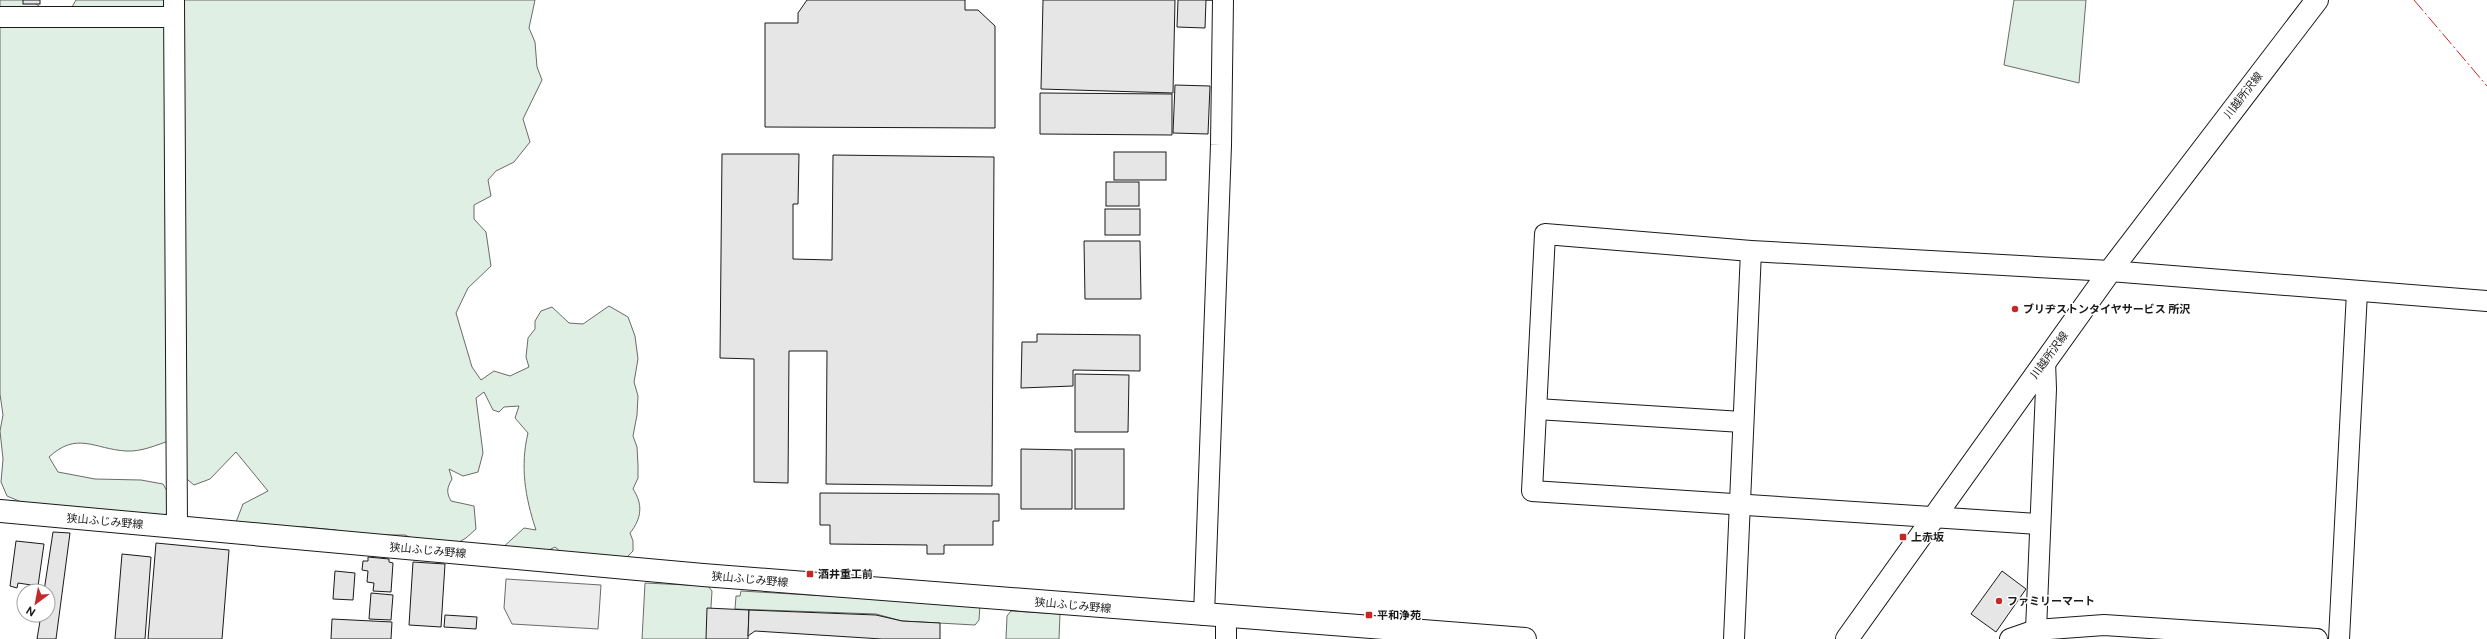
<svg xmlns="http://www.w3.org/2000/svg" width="2487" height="639" font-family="'Public Sans','Noto Sans JP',sans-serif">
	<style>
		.green { fill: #e0efe3; stroke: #6a6a6a }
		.parking { fill: #ededed; stroke: #6a6a6a }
		.building { fill: #e6e6e6; stroke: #1a1a1a }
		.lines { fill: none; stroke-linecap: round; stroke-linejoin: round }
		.minor-casing { stroke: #1a1a1a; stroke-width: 22 }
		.major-casing { stroke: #1a1a1a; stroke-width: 24 }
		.minor { stroke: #fff; stroke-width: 20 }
		.major { stroke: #fff; stroke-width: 22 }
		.power { stroke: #c62828; stroke-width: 1; stroke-dasharray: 14 3 2 3; stroke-linecap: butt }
		.poi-dot { fill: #c62828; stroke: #fff; stroke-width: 1.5 }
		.labels { text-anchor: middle; stroke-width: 3; stroke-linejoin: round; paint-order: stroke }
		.street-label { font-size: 11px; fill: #1a1a1a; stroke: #fff }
		.poi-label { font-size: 11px; font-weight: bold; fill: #1a1a1a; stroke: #fff; text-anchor: start }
	</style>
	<rect width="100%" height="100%" fill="#fff"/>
	<g class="green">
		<path d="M0,0H30L51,14L72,7L76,0H535L529,28L535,42L537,67L542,80L523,119L530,142L514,162L496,171L488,180L491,196L474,205V219L486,232L491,266L468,288L456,313L472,367L481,380L494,371L510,376L529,367L526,357L528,338L535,329V321L541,311L552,307L569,323L583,324L609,306L628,317L635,336L638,359L634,382L638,396L637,415L633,436L637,447L638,465V478L633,489C643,504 642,518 630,533L633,541V551L624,560L569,559L555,547L539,555L499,551L524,528L536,530C525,497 520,466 528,433L515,418L519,406L504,407L499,412L493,410L484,392L476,398L483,453L478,472L463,476L449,469L452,479C447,488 446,492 451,501L474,506L476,529L466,538L454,545H426L405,535H383L367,539L348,536L336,530L304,527L272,528L236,522L243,504L268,491L236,452L210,479L194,485L182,475L171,440C157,445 141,452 126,451C94,449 77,431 49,457L58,472L95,479L141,480L163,484L170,496L171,508L165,515L109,510L86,512L26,504L7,496L1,482L3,459L0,431L3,415L0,394Z"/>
		<polygon points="2014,0 2086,0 2079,83 2004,65"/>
		<polygon points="645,583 708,586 712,591 709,639 642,639"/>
		<polygon points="741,591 980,605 979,620 975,625 902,621 876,614 735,609 736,596 740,596"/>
		<polygon points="1011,611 1060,614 1059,639 1006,639 1007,616"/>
	</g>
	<polygon class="parking" points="506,579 601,585 598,629 512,624 504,608"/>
	<g class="building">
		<rect x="23" y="0" width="17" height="4"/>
		<polygon points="807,0 965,0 965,10 978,10 995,26 995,128 765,127 765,23 798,23 798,13"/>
		<polygon points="1043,0 1175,0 1173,93 1041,89"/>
		<polygon points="1178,0 1214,0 1206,0 1205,28 1177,27"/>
		<polygon points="1175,85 1210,86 1208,134 1173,133"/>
		<polygon points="1040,93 1172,94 1172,135 1040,134"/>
		<rect x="1114" y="152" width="52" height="28"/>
		<polygon points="722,154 799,154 798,204 793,204 793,259 832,260 833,155 994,157 992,486 826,484 827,351 789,351 788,483 754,482 754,359 720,358"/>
		<rect x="1106" y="182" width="33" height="24"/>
		<rect x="1105" y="209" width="35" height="26"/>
		<polygon points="1084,241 1140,241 1141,299 1085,299"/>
		<polygon points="1037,334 1140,335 1140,371 1073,370 1073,386 1021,388 1022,342 1037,342"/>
		<polygon points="1075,374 1129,375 1128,432 1075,432"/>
		<polygon points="1021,449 1072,450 1072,509 1021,509"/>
		<rect x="1075" y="449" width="49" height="60"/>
		<polygon points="820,493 999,494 999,521 993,521 993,545 944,545 944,554 927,554 927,545 830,544 830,525 820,525"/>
		<polygon points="53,532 70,533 56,639 37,639 41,615 48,615 48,591 44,591"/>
		<polygon points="16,541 44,544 38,586 18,583 17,588 10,586"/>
		<polygon points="156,543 229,550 222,639 148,639"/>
		<polygon points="122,554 151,557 145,639 115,639"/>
		<polygon points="368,557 389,559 389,562 393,563 391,592 373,591 374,583 367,582 368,571 362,570 363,561 368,561"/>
		<polygon points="413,562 445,564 441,627 409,625"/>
		<polygon points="335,571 355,573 353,600 333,599"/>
		<polygon points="2002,571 2026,589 1996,632 1971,614"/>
		<polygon points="371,593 393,595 391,620 369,619"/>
		<polygon points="707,608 749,610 748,639 706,639"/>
		<polygon points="749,610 876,615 902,621 940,623 940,639 882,639 755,631 748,636"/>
		<polygon points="445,615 477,617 476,629 444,627"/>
		<polygon points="332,619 392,622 391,639 331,639"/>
	</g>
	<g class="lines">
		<defs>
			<g id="minor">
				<polyline points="174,0 177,527"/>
				<polyline points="0,17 174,17"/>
				<polyline points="1537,409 1742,422"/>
				<polyline points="2039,524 1532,491 1545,234 1751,251 2110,271 2487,301"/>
				<polyline points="1204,615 1221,145 1223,0"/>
				<polyline points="2036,630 2046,389 2045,361"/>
				<polyline points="1226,639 1226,617"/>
				<polyline points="1734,639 1751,251"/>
				<polyline points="2010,639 2036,630 2104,625 2317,639"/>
				<polyline points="2339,639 2357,292"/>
			</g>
			<g id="major">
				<polyline points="0,511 703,575 1525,639"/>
				<polyline points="1847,639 2110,271 2317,0"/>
			</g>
		</defs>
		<use href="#minor" class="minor-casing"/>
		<use href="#major" class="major-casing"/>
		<use href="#minor" class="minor"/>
		<use href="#major" class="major"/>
		<polyline class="power" points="2414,0 2487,86"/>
	</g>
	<g class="poi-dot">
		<circle cx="2015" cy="309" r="4"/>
		<rect x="1899" y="533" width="8" height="8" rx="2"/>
		<rect x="806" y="570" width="8" height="8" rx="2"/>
		<circle cx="1999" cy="601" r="4"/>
		<rect x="1365" y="611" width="8" height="8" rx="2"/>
	</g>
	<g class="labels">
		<g class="street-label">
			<text transform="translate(2243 95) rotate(-52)" y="4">川越所沢線</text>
			<text transform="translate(2049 355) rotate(-54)" y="4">川越所沢線</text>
			<text transform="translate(105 521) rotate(5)" y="4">狭山ふじみ野線</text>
			<text transform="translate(428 550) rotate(5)" y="4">狭山ふじみ野線</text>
			<text transform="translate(750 579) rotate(5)" y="4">狭山ふじみ野線</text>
			<text transform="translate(1073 605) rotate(5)" y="4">狭山ふじみ野線</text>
		</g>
		<g class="poi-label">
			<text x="2023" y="313">ブリヂストンタイヤサービス 所沢</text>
			<text x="1911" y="541">上赤坂</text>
			<text x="818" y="578">酒井重工前</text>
			<text x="2007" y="605">ファミリーマート</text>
			<text x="1377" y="619">平和浄苑</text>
		</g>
	</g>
	<g transform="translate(36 603) rotate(212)"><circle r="19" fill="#ffffff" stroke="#a3a3a3"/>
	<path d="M0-3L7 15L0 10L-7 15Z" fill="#c62828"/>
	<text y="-6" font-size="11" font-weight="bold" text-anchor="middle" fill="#1a1a1a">N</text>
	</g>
</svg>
